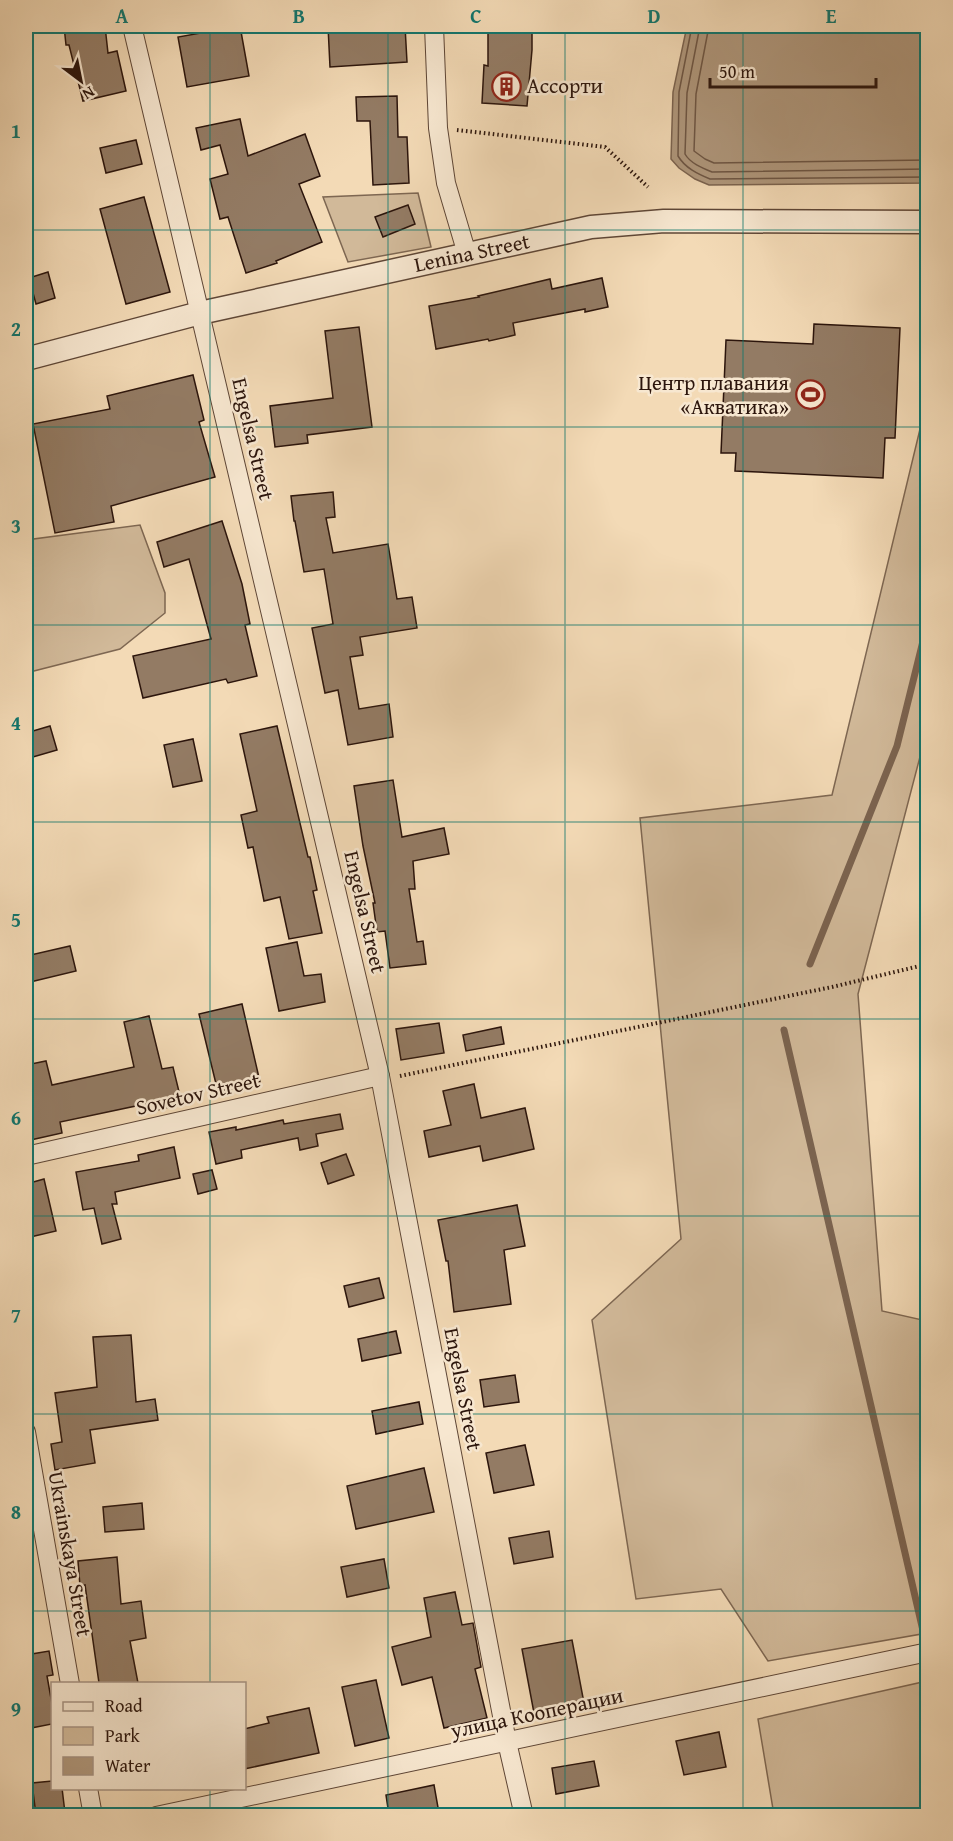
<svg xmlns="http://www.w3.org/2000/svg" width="953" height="1841" font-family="'Gentium Book Plus',serif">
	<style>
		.green { fill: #d1b999; stroke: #7e6752; stroke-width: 1.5 }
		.water { fill: #af977c; stroke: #7b634f; stroke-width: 1.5 }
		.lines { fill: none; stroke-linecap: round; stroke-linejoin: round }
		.shore { stroke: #6e5644; stroke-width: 1.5 }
		.stream { stroke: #7b634f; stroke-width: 7 }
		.building { fill: #937b64; stroke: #2c150c; stroke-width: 1.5 }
		.minor-casing { stroke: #5e4636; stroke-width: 20 }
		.tertiary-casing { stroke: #5e4636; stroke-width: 25 }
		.path { stroke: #2c150c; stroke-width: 4; stroke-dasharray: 1.5 3; stroke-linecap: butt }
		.minor { stroke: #f7e7d0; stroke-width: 18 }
		.tertiary { stroke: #f7e7d0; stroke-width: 22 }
		.grid { fill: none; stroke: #0f766e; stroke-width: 1.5; stroke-opacity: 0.55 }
		.labels { text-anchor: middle; stroke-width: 5; stroke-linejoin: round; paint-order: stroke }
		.poi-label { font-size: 21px; fill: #2c150c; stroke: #f7e7d0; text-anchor: start }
		.street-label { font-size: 21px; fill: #2c150c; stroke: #f7e7d0 }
		.neatline { fill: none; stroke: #0f766e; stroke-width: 2 }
		.grid-label { font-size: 20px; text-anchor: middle; font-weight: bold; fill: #0f766e }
	</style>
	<rect width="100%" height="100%" fill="#f3dab6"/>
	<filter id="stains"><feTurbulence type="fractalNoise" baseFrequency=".00333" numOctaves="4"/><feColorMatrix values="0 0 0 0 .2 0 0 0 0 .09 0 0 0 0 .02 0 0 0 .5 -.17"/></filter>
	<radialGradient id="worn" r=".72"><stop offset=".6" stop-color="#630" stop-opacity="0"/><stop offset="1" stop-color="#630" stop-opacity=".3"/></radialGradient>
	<g class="green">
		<polygon points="418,193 431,247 348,262 323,197"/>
		<polygon points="927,400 927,730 858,994 882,1311 927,1321 927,1633 768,1661 721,1589 636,1599 592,1320 681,1239 640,818 832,795"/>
		<polygon points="140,525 165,593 165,613 120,649 26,673 26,540"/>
		<polygon points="927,1681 927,1815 774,1815 758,1719"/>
	</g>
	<polygon class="water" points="687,26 927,26 927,183 709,185 695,179 679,168 671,159 673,92"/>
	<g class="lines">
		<g class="shore">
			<path d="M692,26L679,92L678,156C685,168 698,174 710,179L928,177"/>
			<path d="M700,26L687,93L685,154C690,163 702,168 712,172L928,169"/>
			<polyline points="709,26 696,94 694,151 705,159 714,163 928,160"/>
		</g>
		<g class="stream">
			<polyline points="810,964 897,746 928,621"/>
			<polyline points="784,1030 924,1635"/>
		</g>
	</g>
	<g class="building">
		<polygon points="64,26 105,26 108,53 117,51 126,91 83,101 69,45 66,45"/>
		<polygon points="240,26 249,76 187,87 178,37"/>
		<polygon points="328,26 405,26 407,62 330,67"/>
		<polygon points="488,26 532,27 532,50 527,106 482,103 484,65 488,66"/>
		<polygon points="397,96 398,137 407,137 409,183 373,185 370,121 357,121 356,97"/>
		<polygon points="240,119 248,156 305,134 320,176 299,184 322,242 276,261 277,263 246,273 228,217 220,219 210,179 228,174 220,145 201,150 196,128"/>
		<polygon points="136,140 142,164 106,173 100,148"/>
		<polygon points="144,197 170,292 126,304 100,209"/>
		<polygon points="408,205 415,224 383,237 375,217"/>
		<polygon points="48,272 55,298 36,304 29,278"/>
		<polygon points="602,278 608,307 585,312 585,309 513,323 515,335 489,341 488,339 436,349 429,306 479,297 478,296 550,279 552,289"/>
		<polygon points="814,324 900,328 895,438 885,438 883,478 735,471 736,453 721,453 726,340 813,344"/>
		<polygon points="359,327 372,427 307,435 308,443 275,447 270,406 333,398 325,331"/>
		<polygon points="193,375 204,420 199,422 215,477 111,506 114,522 55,533 33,424 110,409 107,396"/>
		<polygon points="333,492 335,517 326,518 333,553 388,544 397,599 412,597 417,628 360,637 363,655 350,657 359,709 389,704 393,737 348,745 338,690 325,693 312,628 333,624 324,569 304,572 295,521 294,521 291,496"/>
		<polygon points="222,521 242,584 250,624 245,625 257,676 228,683 226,679 143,698 133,656 211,639 189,559 164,567 157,542"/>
		<polygon points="50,726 57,750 26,759 26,733"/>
		<polygon points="277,726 308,857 310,857 317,890 313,891 322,933 289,939 280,897 264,901 253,847 248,848 241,815 257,811 240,734"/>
		<polygon points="193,739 202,781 173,787 164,745"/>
		<polygon points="393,780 402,837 444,828 449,854 413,861 415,889 409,889 417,942 423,941 426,964 390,968 385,931 377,932 373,903 375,903 363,846 354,786"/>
		<polygon points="297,942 304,976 321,974 325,1002 279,1011 266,948"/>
		<polygon points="70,946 76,971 26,983 26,956"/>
		<polygon points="242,1004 260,1082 218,1092 199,1014"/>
		<polygon points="149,1016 162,1069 173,1067 182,1104 157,1110 155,1102 60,1122 62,1133 26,1141 26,1065 46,1061 52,1085 134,1067 124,1022"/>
		<polygon points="439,1023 444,1053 401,1060 396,1029"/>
		<polygon points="501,1027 504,1044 466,1051 463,1035"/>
		<polygon points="474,1084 481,1118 525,1108 534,1149 483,1161 480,1146 429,1157 424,1131 451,1125 443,1091"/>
		<polygon points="340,1114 343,1129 316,1134 318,1146 300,1150 298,1138 241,1150 242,1158 216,1164 209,1132 236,1127 236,1130 283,1120 284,1124"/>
		<polygon points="174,1147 180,1178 115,1192 117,1204 112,1204 121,1239 102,1244 94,1208 83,1210 76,1172 139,1161 138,1155"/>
		<polygon points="346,1154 354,1175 328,1184 321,1163"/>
		<polygon points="212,1170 217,1189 198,1194 193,1174"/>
		<polygon points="44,1179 56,1231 26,1238 26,1184"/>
		<polygon points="517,1205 525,1246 504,1250 511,1304 454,1312 448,1261 446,1261 438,1220"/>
		<polygon points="379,1278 384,1298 349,1307 344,1286"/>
		<polygon points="396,1331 401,1353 362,1361 358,1339"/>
		<polygon points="131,1335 136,1402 155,1399 158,1420 90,1430 95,1463 55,1470 51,1444 62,1442 55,1393 97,1387 93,1337"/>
		<polygon points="515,1375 519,1402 484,1407 480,1380"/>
		<polygon points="419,1402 423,1424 376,1434 372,1411"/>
		<polygon points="525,1445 534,1485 494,1493 486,1453"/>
		<polygon points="424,1468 434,1512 356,1529 347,1486"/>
		<polygon points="142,1503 144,1529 105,1532 103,1507"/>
		<polygon points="549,1531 553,1557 514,1564 509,1538"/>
		<polygon points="117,1557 121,1604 141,1601 146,1638 130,1641 138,1683 99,1683 85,1585 80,1586 78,1561"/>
		<polygon points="384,1559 389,1588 347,1597 341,1567"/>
		<polygon points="455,1592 462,1625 473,1623 481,1667 475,1669 487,1718 444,1728 432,1677 402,1685 392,1647 431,1637 424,1598"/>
		<polygon points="572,1640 584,1703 534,1713 522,1649"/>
		<polygon points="49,1651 53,1675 47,1676 52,1704 52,1724 26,1729 26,1655"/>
		<polygon points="376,1680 389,1738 355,1746 342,1687"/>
		<polygon points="309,1708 319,1753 244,1769 244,1729 269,1723 267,1717"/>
		<polygon points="719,1732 726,1767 684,1775 676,1741"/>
		<polygon points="594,1761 599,1786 556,1794 552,1768"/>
		<polygon points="52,1781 52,1788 62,1788 65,1813 36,1815 32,1783"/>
		<polygon points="434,1785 439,1813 424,1815 389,1815 386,1795"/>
	</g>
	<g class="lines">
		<defs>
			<g id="minor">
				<polyline points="132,26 380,1076 507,1742 524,1816"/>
				<polyline points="434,26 438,128 446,183 467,254"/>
				<polyline points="26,1156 380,1076"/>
				<polyline points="26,1432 70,1684"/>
				<polyline points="88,1788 93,1816"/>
				<polyline points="156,1816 928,1652"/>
			</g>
			<polyline id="tertiary" points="26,359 200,313 591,227 664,221 928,222"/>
		</defs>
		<use href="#minor" class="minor-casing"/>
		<use href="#tertiary" class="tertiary-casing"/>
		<g class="path">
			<polyline points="457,130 605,147 648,187"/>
			<polyline points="400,1076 832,987 928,964"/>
		</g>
		<use href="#minor" class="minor"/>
		<use href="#tertiary" class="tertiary"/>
	</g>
	<path class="grid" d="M210,26V1684M388,26V1816M565,26V1816M743,26V1816M26,230H928M26,427H928M26,625H928M26,822H928M26,1019H928M26,1216H928M26,1414H928M26,1611H928M210,1788V1816"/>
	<defs>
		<symbol id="building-ring" viewBox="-11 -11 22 22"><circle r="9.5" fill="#f7e7d0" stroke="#8f2418" stroke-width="1.5"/><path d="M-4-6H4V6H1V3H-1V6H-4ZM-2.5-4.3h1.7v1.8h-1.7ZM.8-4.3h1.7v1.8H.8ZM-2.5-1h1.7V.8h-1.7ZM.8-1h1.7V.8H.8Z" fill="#8f2418"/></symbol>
		<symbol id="stadium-ring" viewBox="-11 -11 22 22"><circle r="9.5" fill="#f7e7d0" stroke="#8f2418" stroke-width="1.5"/><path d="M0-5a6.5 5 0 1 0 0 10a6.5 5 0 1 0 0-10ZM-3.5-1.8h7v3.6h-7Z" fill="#8f2418"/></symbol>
	</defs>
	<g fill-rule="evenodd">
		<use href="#building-ring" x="490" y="70" width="33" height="33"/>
		<use href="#stadium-ring" x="794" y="378" width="33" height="33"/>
	</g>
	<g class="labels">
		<g class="poi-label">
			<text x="527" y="93">Ассорти</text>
			<text x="789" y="390" text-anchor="end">Центр плавания<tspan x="789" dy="24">«Акватика»</tspan></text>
		</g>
		<g class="street-label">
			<text transform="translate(472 253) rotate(-12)" y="7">Lenina Street</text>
			<text transform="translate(253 439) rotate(77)" y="7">Engelsa Street</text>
			<text transform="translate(365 912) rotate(77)" y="7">Engelsa Street</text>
			<text transform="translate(198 1094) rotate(-13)" y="7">Sovetov Street</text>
			<text transform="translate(463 1389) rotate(79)" y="7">Engelsa Street</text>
			<text transform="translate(70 1554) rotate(80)" y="7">Ukrainskaya Street</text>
			<text transform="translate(537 1713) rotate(-12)" y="7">улица Кооперации</text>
		</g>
	</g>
	<rect width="953" height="1841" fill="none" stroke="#f3dab6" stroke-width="66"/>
	<rect x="51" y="1682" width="195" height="108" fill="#f7e7d0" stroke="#a69382" stroke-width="1.5"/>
	<rect x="63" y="1702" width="30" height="9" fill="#f7e7d0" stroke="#a69382" stroke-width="1.5"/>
	<text x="105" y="1712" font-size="18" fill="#2c150c">Road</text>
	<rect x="63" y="1727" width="30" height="18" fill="#d1b999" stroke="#a69382" stroke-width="1.5"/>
	<text x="105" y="1742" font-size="18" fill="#2c150c">Park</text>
	<rect x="63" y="1757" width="30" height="18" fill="#af977c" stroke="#a69382" stroke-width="1.5"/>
	<text x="105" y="1772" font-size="18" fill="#2c150c">Water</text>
	<g transform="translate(81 81) rotate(148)" stroke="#f7e7d0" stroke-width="4.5" paint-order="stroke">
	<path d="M0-4.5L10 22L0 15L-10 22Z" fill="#2c150c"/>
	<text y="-9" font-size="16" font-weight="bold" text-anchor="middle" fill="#2c150c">N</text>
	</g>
	<path d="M710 78v9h166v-9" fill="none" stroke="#2c150c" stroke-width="3"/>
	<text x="719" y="78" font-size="18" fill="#2c150c" stroke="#f7e7d0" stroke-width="4.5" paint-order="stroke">50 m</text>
	<rect x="33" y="33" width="887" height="1775" class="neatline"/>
	<g class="grid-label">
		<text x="122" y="23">A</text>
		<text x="299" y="23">B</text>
		<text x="476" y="23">C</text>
		<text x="654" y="23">D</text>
		<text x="831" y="23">E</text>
		<text x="16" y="138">1</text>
		<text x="16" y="336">2</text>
		<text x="16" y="533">3</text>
		<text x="16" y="730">4</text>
		<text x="16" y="927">5</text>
		<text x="16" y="1125">6</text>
		<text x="16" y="1322">7</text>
		<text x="16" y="1519">8</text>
		<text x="16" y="1716">9</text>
	</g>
	<rect width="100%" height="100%" filter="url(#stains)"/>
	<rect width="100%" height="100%" fill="url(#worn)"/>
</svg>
